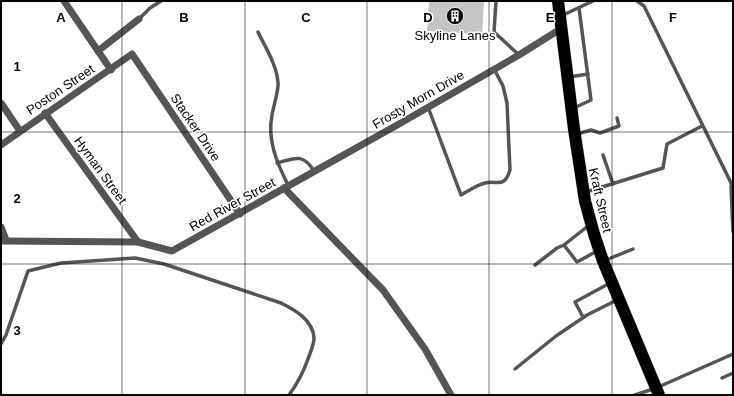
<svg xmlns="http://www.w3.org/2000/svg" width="734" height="396" font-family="Arial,sans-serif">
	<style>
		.building { fill: #c4c4c4 }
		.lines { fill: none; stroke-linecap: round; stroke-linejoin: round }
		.highway-casing { stroke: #dbdbdb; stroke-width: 13 }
		.lane { stroke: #555; stroke-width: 3.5 }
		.street { stroke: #555; stroke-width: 7 }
		.highway { stroke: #000; stroke-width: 12 }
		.grid { fill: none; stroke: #000; stroke-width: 1; stroke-opacity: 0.55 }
		.labels { text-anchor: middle; stroke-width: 3; stroke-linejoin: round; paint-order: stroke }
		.poi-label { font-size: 13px; fill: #000; stroke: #fff }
		.street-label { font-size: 13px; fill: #000; stroke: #fff }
		.grid-label { font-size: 13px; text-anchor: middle; font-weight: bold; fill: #000; stroke: #fff; stroke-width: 3; stroke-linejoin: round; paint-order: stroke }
	</style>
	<rect width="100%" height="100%" fill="#fff"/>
	<polygon class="building" points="429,1 484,1 482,34 427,31"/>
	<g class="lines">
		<defs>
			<polyline id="highway" points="558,1 574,129 585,201 594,234 603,261 659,395"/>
		</defs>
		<use href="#highway" class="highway-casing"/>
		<g class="lane">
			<polyline points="496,1 494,32 519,55"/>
			<polyline points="637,1 644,6 733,187"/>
			<polyline points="561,16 593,1"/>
			<polyline points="139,19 150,8 161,1"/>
			<path d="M258,32C265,47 277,65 278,83C279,89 273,108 272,115C267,140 277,163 288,185"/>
			<polyline points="569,77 588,74"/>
			<path d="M428,107L461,195C468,191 477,185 485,183C498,180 504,189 510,170L507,103L503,86L494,69"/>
			<polyline points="574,108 591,100 579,8"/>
			<polyline points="577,134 591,130 600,133 619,126 617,118"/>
			<polyline points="603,155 613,184"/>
			<path d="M277,163C295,158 303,153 314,171"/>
			<polyline points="731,186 733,232"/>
			<polyline points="586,192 663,168 667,144 702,126"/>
			<polyline points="588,226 564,245 577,262 597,251"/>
			<polyline points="606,260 633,249"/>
			<polyline points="535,265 557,248 564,245"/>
			<polyline points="583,317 575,302 610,283"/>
			<path d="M1,344L6,335L28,271L61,263L135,258L164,264L281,303C295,310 313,320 314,338C314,345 310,353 308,359C303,373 298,383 289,395"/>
			<polyline points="515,369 556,336 587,315 617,300"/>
			<polyline points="722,378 733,373"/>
			<polyline points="635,395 656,388 733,354"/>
		</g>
		<g class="street">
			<polyline points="64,1 111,70"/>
			<polyline points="98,51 139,19"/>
			<polyline points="1,103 20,131"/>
			<polyline points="45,113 138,242"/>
			<polyline points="1,145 132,54 240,214"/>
			<polyline points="284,188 383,290 425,349 451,395"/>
			<polyline points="1,227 6,240"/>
			<polyline points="1,241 138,242 172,251 399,124 519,55 562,28"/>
		</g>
		<use href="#highway" class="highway"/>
	</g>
	<path class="grid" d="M122,1V395M245,1V395M367,1V395M489,1V395M612,1V395M1,132H733M1,264H733"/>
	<defs>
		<symbol id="building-disc" viewBox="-11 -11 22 22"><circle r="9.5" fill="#000" stroke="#fff"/><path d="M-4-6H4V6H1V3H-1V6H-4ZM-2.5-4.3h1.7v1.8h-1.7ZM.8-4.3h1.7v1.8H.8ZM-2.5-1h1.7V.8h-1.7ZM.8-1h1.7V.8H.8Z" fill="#fff"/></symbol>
	</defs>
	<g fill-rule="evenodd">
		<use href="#building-disc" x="445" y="6" width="20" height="20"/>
	</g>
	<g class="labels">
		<g class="poi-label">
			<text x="455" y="40">Skyline Lanes</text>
		</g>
		<g class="street-label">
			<text transform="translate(60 89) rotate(-34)" y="5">Poston Street</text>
			<text transform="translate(418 99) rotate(-30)" y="5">Frosty Morn Drive</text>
			<text transform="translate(196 127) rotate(56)" y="5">Stacker Drive</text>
			<text transform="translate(101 170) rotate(54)" y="5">Hyman Street</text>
			<text transform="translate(601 200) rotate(77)" y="5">Kraft Street</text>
			<text transform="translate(232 204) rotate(-29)" y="5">Red River Street</text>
		</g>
	</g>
	<g class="grid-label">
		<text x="61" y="22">A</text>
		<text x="184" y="22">B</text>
		<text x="306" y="22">C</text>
		<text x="428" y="22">D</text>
		<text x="550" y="22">E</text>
		<text x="673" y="22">F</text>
		<text x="17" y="71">1</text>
		<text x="17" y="203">2</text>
		<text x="17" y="335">3</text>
	</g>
	<rect width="734" height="396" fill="none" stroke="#000000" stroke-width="4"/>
</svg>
